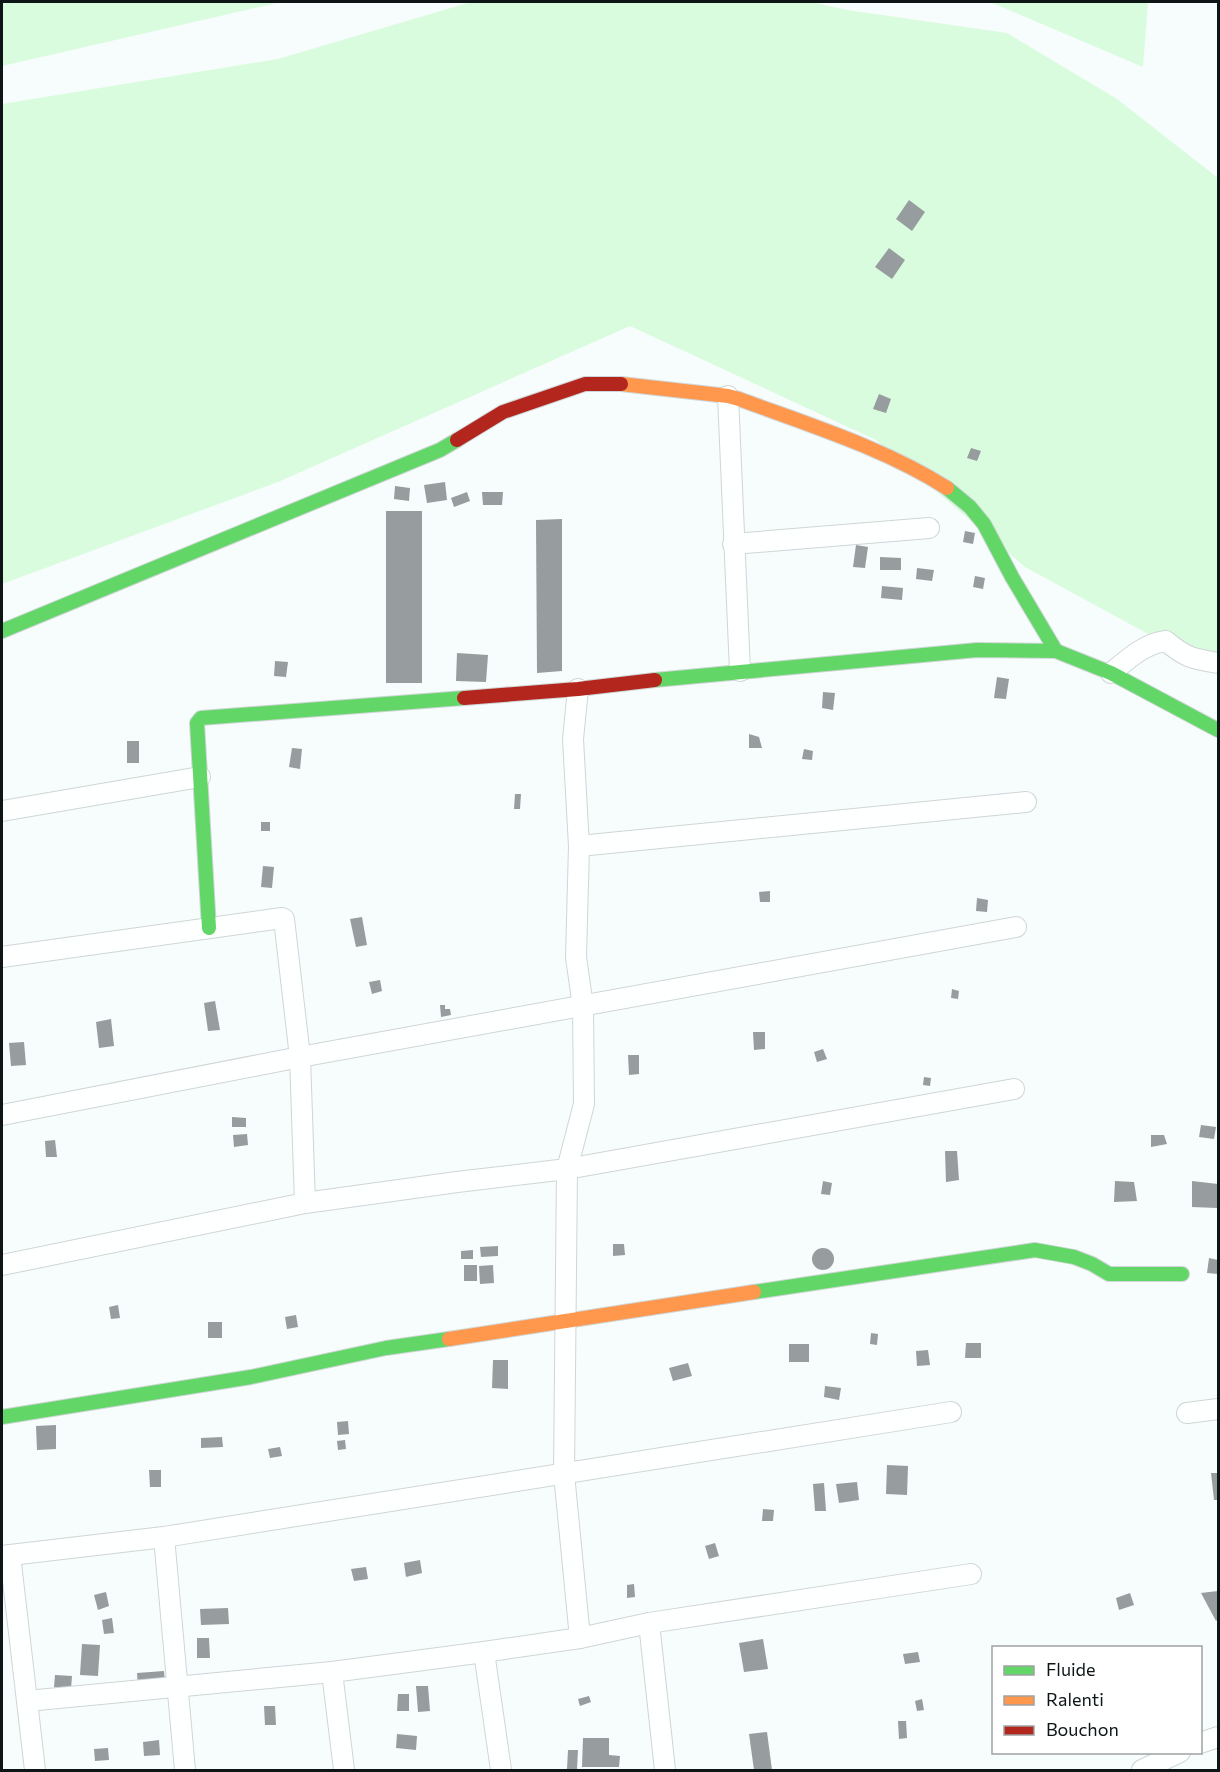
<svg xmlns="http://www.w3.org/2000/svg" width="1220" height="1772" font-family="Commissioner,sans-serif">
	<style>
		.green { fill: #dafcde }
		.building { fill: #979c9e }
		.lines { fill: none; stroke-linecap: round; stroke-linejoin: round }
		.street-casing { stroke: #cfd6d7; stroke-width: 22 }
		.fast-casing { stroke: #cfd6d7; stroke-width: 16 }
		.slow-casing { stroke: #cfd6d7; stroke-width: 16 }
		.jam-casing { stroke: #cfd6d7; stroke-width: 16 }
		.street { stroke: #feffff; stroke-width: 20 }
		.fast { stroke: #63d668; stroke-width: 14 }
		.slow { stroke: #ff974d; stroke-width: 14 }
		.jam { stroke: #b3261e; stroke-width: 14 }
	</style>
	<rect width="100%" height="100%" fill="#f7fcfc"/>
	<g class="green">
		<polygon points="2,2 281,2 2,66"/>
		<polygon points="471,2 812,2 847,10 1007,33 1117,99 1218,178 1218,672 1025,567 876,440 630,326 278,482 2,584 2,104 278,59"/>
		<polygon points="990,2 1148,2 1143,67"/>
	</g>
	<g class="building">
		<polygon points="909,200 925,212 912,231 896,219"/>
		<polygon points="889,248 905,260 892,279 875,267"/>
		<polygon points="879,394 891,399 886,413 873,409"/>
		<polygon points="971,448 981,451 977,461 967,458"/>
		<polygon points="445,482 447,500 427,503 424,485"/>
		<polygon points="395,486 410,488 409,501 394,499"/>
		<polygon points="467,492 470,501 454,507 451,498"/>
		<polygon points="482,492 503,492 502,505 483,505"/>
		<rect x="386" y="511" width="36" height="172"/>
		<polygon points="562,519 562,671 537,673 536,520"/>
		<polygon points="965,531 975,533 973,544 963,542"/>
		<polygon points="856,545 868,547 865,568 853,567"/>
		<polygon points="880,557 901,558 901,570 880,570"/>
		<polygon points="917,568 934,570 932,581 916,579"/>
		<polygon points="975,576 985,578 983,589 973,587"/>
		<polygon points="882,586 903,588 902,600 881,598"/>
		<polygon points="457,653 488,655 486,682 456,681"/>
		<polygon points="275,661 288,662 286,677 274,676"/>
		<polygon points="997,677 1009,679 1006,699 994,698"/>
		<polygon points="823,692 835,693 833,710 822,708"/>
		<polygon points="749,734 759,737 762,748 749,748"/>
		<rect x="127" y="741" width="12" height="22"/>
		<polygon points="292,748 302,749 300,769 289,767"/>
		<polygon points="804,749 813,751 812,760 802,759"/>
		<polygon points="515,794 521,794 520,809 514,809"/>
		<rect x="261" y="822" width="9" height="9"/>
		<polygon points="263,866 274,867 272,888 261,887"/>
		<polygon points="770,891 770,902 760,902 759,892"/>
		<polygon points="977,898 988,900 987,912 976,911"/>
		<polygon points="362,917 367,945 356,947 350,919"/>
		<polygon points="380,980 382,991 372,994 369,982"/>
		<polygon points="952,989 959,991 958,999 951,998"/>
		<polygon points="215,1001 220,1030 208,1031 204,1003"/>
		<polygon points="440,1005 445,1005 445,1009 450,1009 451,1015 441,1017"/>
		<polygon points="111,1019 114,1046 99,1048 96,1022"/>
		<polygon points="753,1032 765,1032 765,1049 754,1050"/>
		<polygon points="24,1042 26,1065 11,1066 9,1043"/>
		<polygon points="823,1049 827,1059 817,1062 814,1052"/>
		<polygon points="628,1055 639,1055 639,1074 629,1075"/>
		<polygon points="924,1077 931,1078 930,1086 923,1085"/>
		<polygon points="232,1117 246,1118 246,1127 232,1127"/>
		<polygon points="1201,1125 1216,1127 1214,1139 1199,1137"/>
		<polygon points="247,1134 248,1145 234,1147 233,1135"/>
		<polygon points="1151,1135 1164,1135 1167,1144 1151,1147"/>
		<polygon points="55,1140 57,1157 46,1157 45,1141"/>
		<polygon points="945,1151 957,1151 959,1180 946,1182"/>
		<polygon points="823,1181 832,1183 830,1195 821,1194"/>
		<polygon points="1115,1181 1134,1182 1137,1201 1114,1202"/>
		<polygon points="1192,1181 1218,1184 1217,1208 1192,1207"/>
		<polygon points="613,1244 624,1244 625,1255 613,1256"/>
		<polygon points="498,1246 498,1256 481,1257 480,1247"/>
		<circle cx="823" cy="1259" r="11"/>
		<polygon points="473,1250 473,1259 461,1259 461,1251"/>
		<polygon points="1209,1258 1218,1260 1218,1274 1207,1273"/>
		<rect x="464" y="1265" width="13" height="16"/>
		<polygon points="493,1265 494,1283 480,1284 479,1266"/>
		<polygon points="118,1305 120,1318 111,1319 109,1307"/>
		<polygon points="296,1315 298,1327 287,1329 285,1317"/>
		<rect x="208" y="1322" width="14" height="16"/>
		<polygon points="871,1333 878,1334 877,1345 870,1344"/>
		<polygon points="966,1343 981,1343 981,1358 965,1358"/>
		<rect x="789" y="1344" width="20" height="18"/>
		<polygon points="928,1350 930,1365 917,1366 916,1351"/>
		<polygon points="493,1360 508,1360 508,1389 492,1388"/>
		<polygon points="688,1363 692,1376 673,1381 669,1368"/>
		<polygon points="825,1386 841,1388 839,1400 824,1397"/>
		<polygon points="348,1421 349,1434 338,1435 337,1422"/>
		<polygon points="56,1425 56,1449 37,1450 36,1426"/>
		<polygon points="222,1437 223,1447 201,1448 201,1438"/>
		<polygon points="345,1440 346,1449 338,1450 337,1441"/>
		<polygon points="280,1447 282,1456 270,1458 268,1449"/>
		<polygon points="887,1465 908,1466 907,1495 886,1494"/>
		<polygon points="149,1470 161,1470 161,1487 150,1487"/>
		<polygon points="1211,1473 1218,1473 1218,1500 1214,1500"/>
		<polygon points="857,1482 859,1500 839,1503 836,1484"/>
		<polygon points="824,1483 826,1511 815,1511 813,1484"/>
		<polygon points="763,1509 774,1510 773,1521 762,1521"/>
		<polygon points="715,1543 719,1556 709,1559 705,1546"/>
		<polygon points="420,1560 422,1573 406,1577 404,1563"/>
		<polygon points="366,1567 368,1579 354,1581 351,1569"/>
		<polygon points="634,1584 635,1597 627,1598 627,1585"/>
		<polygon points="1218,1591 1218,1619 1216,1621 1201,1593"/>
		<polygon points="106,1592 109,1606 98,1610 94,1595"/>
		<polygon points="1130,1593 1134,1605 1119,1610 1116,1598"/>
		<polygon points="228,1608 229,1624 201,1625 200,1609"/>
		<polygon points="112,1618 114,1633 104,1634 102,1620"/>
		<polygon points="197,1638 209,1638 210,1658 197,1658"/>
		<polygon points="763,1639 768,1669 744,1672 739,1643"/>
		<polygon points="82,1644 100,1645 98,1676 80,1675"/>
		<polygon points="918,1652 920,1662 905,1664 903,1654"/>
		<polygon points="164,1671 165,1683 138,1685 137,1673"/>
		<polygon points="55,1675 72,1676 71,1689 54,1687"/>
		<polygon points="416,1686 428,1686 430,1711 418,1712"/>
		<polygon points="398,1694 409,1694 409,1711 397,1711"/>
		<polygon points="589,1696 591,1702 580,1706 578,1699"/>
		<polygon points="922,1699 924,1710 917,1711 915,1701"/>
		<polygon points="264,1706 275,1706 276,1725 265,1725"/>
		<polygon points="898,1721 906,1721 907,1738 899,1739"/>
		<polygon points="767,1732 772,1770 754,1770 749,1734"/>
		<polygon points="397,1734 417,1736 416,1750 396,1748"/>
		<polygon points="583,1738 609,1738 609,1755 620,1756 619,1767 582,1767"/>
		<polygon points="159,1740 160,1755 144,1756 143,1742"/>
		<polygon points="108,1748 109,1760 95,1761 94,1749"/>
		<polygon points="568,1750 578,1750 577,1769 567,1769"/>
	</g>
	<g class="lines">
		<defs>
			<g id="street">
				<polyline points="728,396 740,671"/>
				<polyline points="733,544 929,528"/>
				<path d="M1111,673C1127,660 1145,643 1166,641C1186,658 1193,659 1218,663"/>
				<polyline points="578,689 573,739 579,846 576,957 583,1007 584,1104 567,1169 564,1474 580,1638"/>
				<polyline points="2,811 200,777"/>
				<polyline points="579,846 1026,802"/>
				<polyline points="2,957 282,918 284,919 300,1057 305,1203"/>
				<polyline points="2,1115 300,1057 1016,927"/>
				<polyline points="2,1265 305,1203 457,1182 567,1169 1014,1089"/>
				<polyline points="1187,1413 1218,1409"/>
				<polyline points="164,1537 185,1770"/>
				<polyline points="10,1555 35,1770"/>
				<polyline points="2,1556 164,1537 951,1412"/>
				<polyline points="649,1623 665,1770"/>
				<polyline points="484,1652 501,1770"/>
				<polyline points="332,1672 344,1770"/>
				<polyline points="27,1701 332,1672 484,1652 580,1638 649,1623 971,1574"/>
				<polyline points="1200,1743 1218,1737"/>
				<polyline points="1142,1770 1180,1752"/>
			</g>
			<g id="fast">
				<polyline points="947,488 970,507 984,524 1012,577 1056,651 1111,673 1218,730"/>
				<polyline points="2,631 440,450 457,440"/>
				<polyline points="655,680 977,650 1056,651"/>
				<polyline points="209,928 197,723 201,718 464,698"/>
				<polyline points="754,1292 1035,1250 1074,1257 1092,1264 1109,1274 1182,1274"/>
				<polyline points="2,1417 251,1377 386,1348 449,1339"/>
			</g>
			<g id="slow">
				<path d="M621,384L728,396L739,399C809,425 884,448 947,488"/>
				<polyline points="449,1339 754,1292"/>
			</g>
			<g id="jam">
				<polyline points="457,440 503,412 585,384 621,384"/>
				<polyline points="464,698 578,689 655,680"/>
			</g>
		</defs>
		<use href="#street" class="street-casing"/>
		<use href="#fast" class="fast-casing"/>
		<use href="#slow" class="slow-casing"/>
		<use href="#jam" class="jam-casing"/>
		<use href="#street" class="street"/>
		<use href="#fast" class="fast"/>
		<use href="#slow" class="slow"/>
		<use href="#jam" class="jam"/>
	</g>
	<rect width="1220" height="1772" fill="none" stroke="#0d1517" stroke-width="6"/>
	<rect x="992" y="1646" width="210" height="108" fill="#ffffff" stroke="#9ea1a2" stroke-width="1.5"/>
	<rect x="1004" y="1666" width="30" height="9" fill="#63d668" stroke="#9ea1a2" stroke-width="1.5"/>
	<text x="1046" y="1676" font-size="18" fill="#0d1517">Fluide</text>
	<rect x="1004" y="1696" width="30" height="9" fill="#ff974d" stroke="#9ea1a2" stroke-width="1.5"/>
	<text x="1046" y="1706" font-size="18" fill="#0d1517">Ralenti</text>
	<rect x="1004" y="1726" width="30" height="9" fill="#b3261e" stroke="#9ea1a2" stroke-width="1.5"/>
	<text x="1046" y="1736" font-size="18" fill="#0d1517">Bouchon</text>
</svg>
